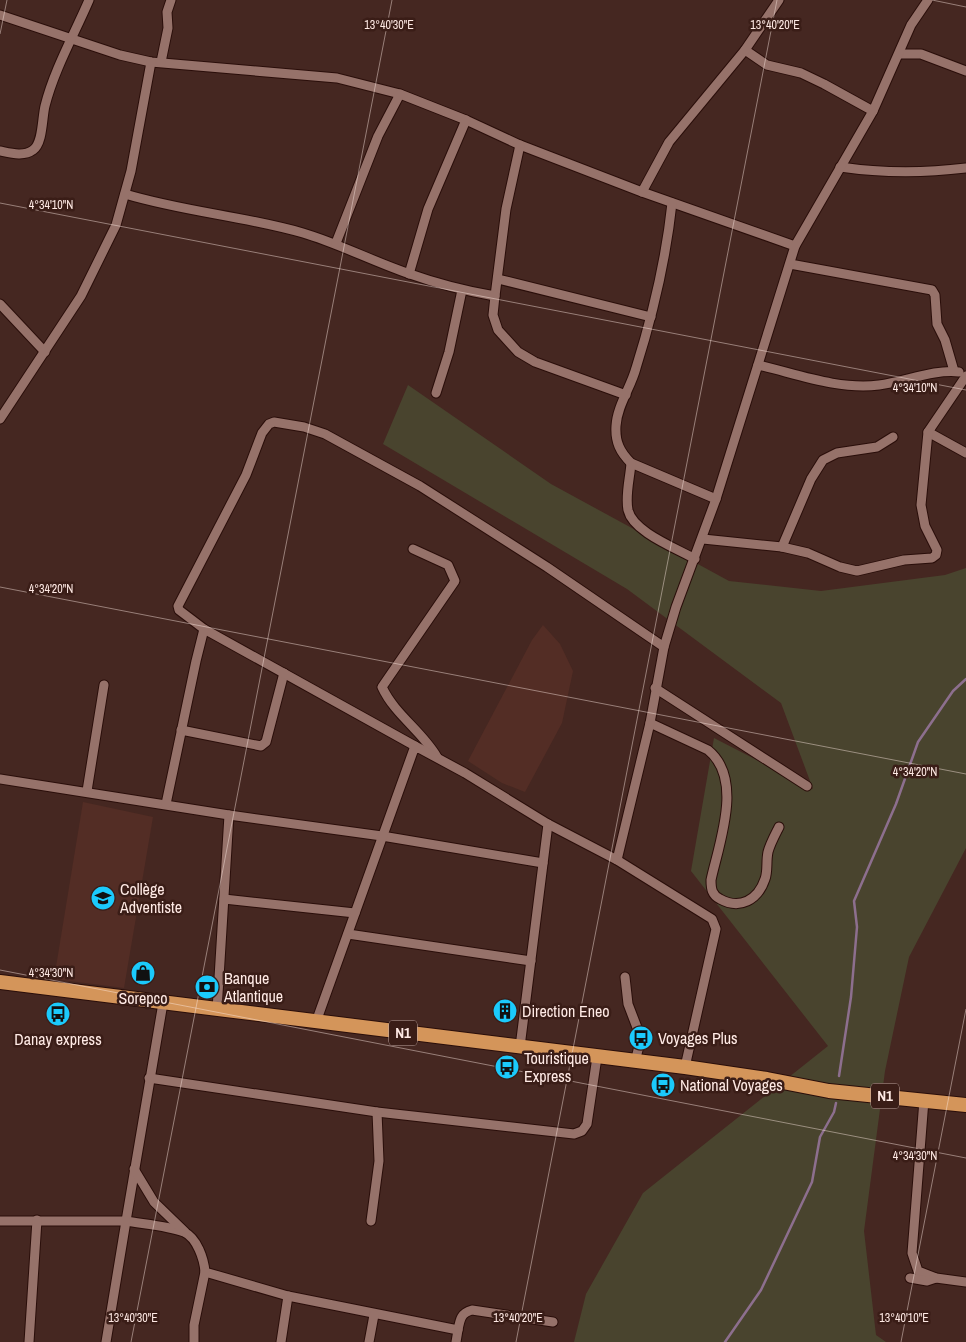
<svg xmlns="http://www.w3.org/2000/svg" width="966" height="1342" font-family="'Archivo Narrow',sans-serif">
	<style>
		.built { fill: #532d25 }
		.green { fill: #49442e }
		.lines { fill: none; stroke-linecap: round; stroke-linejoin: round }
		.stream { stroke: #8d6f8e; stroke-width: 2.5 }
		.minor-casing { stroke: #2a0e0a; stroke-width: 11 }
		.trunk-casing { stroke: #2a0e0a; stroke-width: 16 }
		.minor { stroke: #96726a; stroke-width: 9 }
		.trunk { stroke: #d4955a; stroke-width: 14 }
		.ticks { fill: none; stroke: #ffeae5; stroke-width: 1; stroke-opacity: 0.45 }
		.labels { text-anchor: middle; stroke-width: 5; stroke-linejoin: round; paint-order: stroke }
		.shield { fill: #3a1d17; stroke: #c4aca7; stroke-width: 1 }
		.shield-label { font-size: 15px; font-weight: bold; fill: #ffeae5 }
		.poi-label { font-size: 16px; fill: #ffeae5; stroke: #3a1d17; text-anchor: start }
		.ticks-label { font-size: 12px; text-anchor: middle; fill: #ffeae5; stroke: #3a1d17; stroke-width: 5; stroke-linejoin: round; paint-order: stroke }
	</style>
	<rect width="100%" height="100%" fill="#452721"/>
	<g class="built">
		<polygon points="543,625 560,644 573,671 562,723 525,792 502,783 468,761 532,640"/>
		<polygon points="83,802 153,817 124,988 54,979"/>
	</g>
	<polygon class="green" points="408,385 551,484 729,581 821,591 945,575 966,568 966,848 909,957 885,1071 864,1231 876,1335 886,1342 574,1342 586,1294 643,1193 828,1046 691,871 714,738 813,789 781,703 627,589 383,444"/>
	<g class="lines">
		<g class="stream">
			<polyline points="839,1076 851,997 857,927 854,901 896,804 918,742 953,691 966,679"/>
			<polyline points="725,1342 761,1290 812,1182 820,1137 834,1112 836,1103"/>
		</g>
		<defs>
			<g id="minor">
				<polyline points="0,15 120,55 151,62 337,78 400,94 466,120 520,145 642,192 795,246"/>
				<polyline points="745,50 767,65 801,73 824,84 873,111"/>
				<polyline points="899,54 921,54 966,71"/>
				<polyline points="161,62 168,28 167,12 171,0"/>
				<polyline points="520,145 506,209 495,296 493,315 498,330 518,352 535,362 626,395"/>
				<path d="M0,151C10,153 24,157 33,150C43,143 42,118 45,106C54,70 74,35 89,0"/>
				<path d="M840,167C881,173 925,173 966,168"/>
				<polyline points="642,192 669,142 745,50 779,0"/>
				<path d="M125,194C185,212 244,216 303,233C340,244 374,262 410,274C438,284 466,291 495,296"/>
				<path d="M672,203C666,259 653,314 636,368C631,387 617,406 616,426C615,442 620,452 631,463L716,499"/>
				<polyline points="336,243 378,136 400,94"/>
				<polyline points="790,264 932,290 935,295 937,324 945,340 954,371"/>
				<polyline points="409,274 428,209 466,120"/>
				<polyline points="498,279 651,317"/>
				<polyline points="0,304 45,352"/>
				<path d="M758,365C797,374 838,390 879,385C905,382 933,369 959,372"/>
				<polyline points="436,393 449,352 462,290"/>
				<polyline points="0,419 81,296 116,225 131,171 151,62"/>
				<polyline points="928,432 966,453"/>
				<path d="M631,463C630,478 625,495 628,510C633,532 676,548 695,559"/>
				<polyline points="703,539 782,547 808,553 840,567 857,571 904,560 932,558 936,555 937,550 925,526 921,505 928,432 966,376"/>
				<polyline points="782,547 811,479 823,460 837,453 877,447 893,437"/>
				<path d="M413,549L448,565L455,581L382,687C395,715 422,731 437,757"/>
				<polyline points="655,688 807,786"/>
				<path d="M650,723L708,750C744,779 719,843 711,880C711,889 712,895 720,899C740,910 758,900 765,879C768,871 766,861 768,852C770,844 775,835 779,827"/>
				<polyline points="181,730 261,746 266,742 284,673"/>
				<polyline points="415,746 204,629 179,610 178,606 246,475 262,433 269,424 274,422 304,427 325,434 420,486 547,567 664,647"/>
				<polyline points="0,779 229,815 382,836 543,863"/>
				<polyline points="87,791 104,685"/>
				<polyline points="166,804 196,661 204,629"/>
				<polyline points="617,860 650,723 664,647 676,607 716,499 795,246 873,111 911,25 928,0"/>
				<polyline points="224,899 355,913"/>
				<polyline points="348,934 531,961"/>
				<polyline points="625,977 628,1004 641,1038 635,1062"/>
				<path d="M163,1003L126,1221C143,1224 169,1226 184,1232C197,1238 204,1259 205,1272L288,1296L458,1330L456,1342"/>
				<polyline points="217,1010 229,815"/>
				<polyline points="316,1022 415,746 465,773 548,824 617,860 712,919 716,929 685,1067"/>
				<polyline points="520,1047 548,824"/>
				<polyline points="149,1078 377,1112 574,1134 582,1131 587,1124 597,1057"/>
				<polyline points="924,1100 912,1253 918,1271 936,1278 966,1282"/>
				<polyline points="134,1169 154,1202 185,1232"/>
				<polyline points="0,1221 126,1221 106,1342"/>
				<polyline points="371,1221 379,1161 377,1112"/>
				<polyline points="910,1278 927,1281 936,1278"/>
				<path d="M458,1330C460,1319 461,1313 472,1310L553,1322"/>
				<polyline points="29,1342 37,1220"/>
				<polyline points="194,1342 194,1325 205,1272"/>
				<polyline points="281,1342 288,1296"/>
				<polyline points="369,1342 374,1315"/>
			</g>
			<polyline id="trunk" points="0,982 685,1067 767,1079 829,1091 966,1105"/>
		</defs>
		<use href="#minor" class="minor-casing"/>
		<use href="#trunk" class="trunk-casing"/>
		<use href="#minor" class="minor"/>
		<use href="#trunk" class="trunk"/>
	</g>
	<path class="ticks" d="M932,0L966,7M0,34L7,0M0,203L966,390M0,587L966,774M0,970L966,1158M131,1342L392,0M516,1342L777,0M901,1342L966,1009"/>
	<defs>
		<symbol id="school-disc" viewBox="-11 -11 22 22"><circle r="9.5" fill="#1bcafc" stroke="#3a1d17"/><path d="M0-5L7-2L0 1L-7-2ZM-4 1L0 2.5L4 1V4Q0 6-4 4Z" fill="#111"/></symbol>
		<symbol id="shop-disc" viewBox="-11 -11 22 22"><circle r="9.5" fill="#1bcafc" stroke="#3a1d17"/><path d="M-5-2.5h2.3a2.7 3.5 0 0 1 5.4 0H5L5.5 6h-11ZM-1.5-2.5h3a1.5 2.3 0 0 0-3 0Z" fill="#111"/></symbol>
		<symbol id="bank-disc" viewBox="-11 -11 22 22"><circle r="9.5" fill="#1bcafc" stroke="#3a1d17"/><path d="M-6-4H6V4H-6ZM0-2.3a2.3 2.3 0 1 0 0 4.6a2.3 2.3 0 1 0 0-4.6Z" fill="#111"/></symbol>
		<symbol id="building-disc" viewBox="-11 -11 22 22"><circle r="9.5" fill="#1bcafc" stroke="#3a1d17"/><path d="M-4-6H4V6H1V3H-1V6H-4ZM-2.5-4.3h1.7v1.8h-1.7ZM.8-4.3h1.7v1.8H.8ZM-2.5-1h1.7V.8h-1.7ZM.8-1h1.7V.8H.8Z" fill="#111"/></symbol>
		<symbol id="bus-disc" viewBox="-11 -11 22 22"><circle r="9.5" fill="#1bcafc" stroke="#3a1d17"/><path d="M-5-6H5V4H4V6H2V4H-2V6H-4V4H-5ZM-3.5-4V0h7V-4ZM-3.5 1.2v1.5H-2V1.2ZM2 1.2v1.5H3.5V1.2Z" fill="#111"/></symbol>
	</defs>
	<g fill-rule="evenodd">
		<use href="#school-disc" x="89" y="884" width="28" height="28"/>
		<use href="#shop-disc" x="129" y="959" width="28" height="28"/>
		<use href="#bank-disc" x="193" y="973" width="28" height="28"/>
		<use href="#building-disc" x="491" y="997" width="28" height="28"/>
		<use href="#bus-disc" x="44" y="1000" width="28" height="28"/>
		<use href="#bus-disc" x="627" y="1024" width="28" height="28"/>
		<use href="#bus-disc" x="493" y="1053" width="28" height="28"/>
		<use href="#bus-disc" x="649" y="1071" width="28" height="28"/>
	</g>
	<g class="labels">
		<g class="shield">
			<rect x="389" y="1020.5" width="28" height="25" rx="4"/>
			<rect x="871" y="1083.5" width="28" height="25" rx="4"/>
		</g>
		<g class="shield-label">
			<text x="403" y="1038">N1</text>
			<text x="885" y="1101">N1</text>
		</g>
		<g class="poi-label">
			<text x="120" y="895">Collège<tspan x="120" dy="18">Adventiste</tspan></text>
			<text x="224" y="984">Banque<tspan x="224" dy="18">Atlantique</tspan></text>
			<text x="143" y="1004" text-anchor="middle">Sorepco</text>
			<text x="522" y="1017">Direction Eneo</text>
			<text x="658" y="1044">Voyages Plus</text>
			<text x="58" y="1045" text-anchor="middle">Danay express</text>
			<text x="524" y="1064">Touristique<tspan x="524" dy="18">Express</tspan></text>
			<text x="680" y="1091">National Voyages</text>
		</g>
	</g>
	<g class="ticks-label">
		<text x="389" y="29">13°40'30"E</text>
		<text x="775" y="29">13°40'20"E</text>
		<text x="51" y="209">4°34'10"N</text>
		<text x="915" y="392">4°34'10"N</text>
		<text x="51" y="593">4°34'20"N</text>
		<text x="915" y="776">4°34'20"N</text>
		<text x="51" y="977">4°34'30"N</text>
		<text x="915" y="1160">4°34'30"N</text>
		<text x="133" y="1322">13°40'30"E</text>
		<text x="518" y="1322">13°40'20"E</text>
		<text x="904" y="1322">13°40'10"E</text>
	</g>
</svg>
